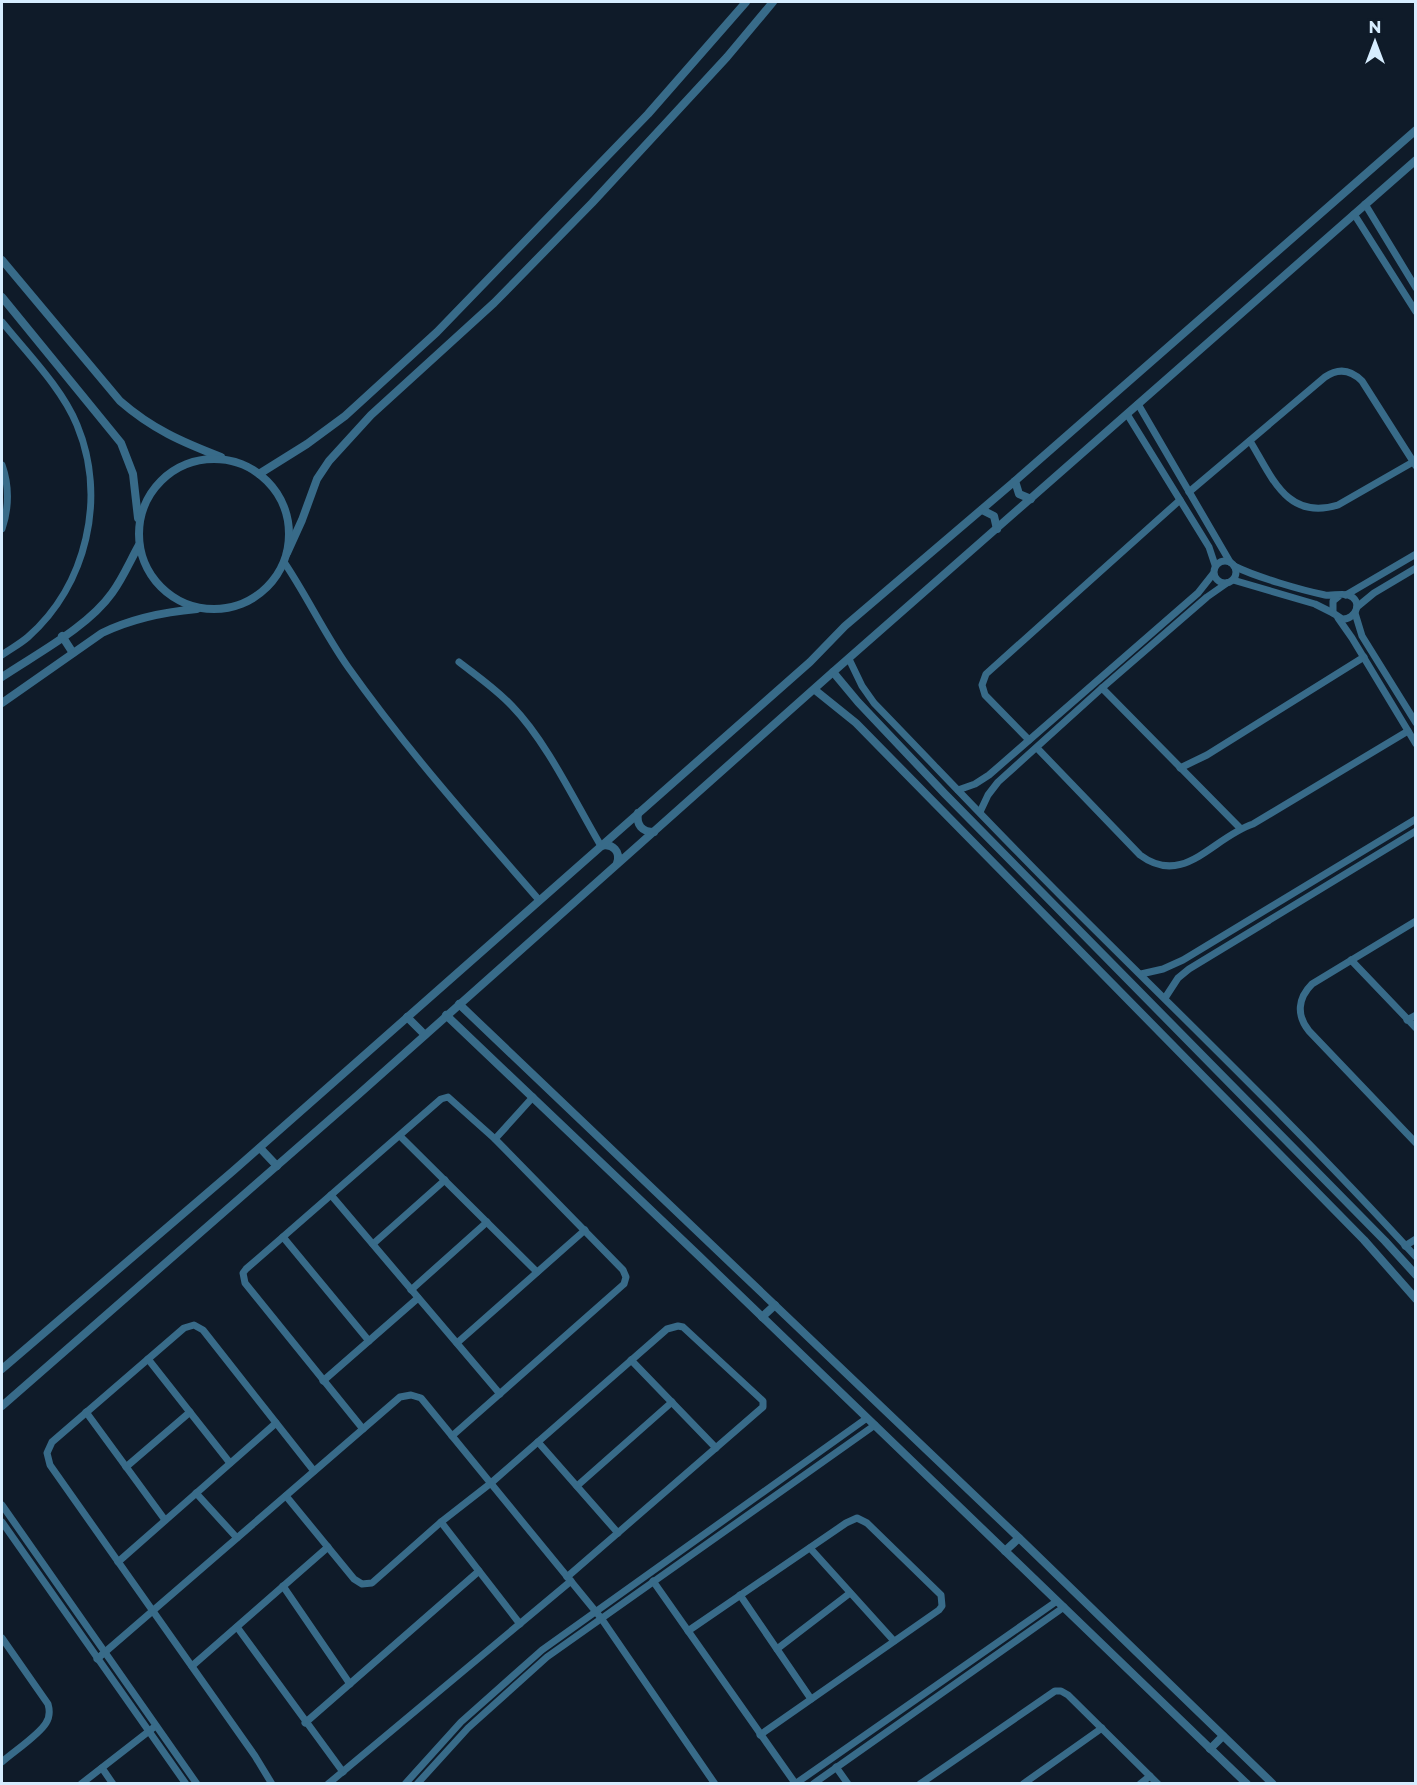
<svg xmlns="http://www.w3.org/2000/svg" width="1417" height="1785" font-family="Montserrat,sans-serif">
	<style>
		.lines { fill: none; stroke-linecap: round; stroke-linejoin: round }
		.minor { stroke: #386b89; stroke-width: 7 }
		.tertiary { stroke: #386b89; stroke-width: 8 }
	</style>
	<rect width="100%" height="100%" fill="#0f1b29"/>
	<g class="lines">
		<g class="minor">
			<polyline points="1365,204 1416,288"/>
			<polyline points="1354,214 1416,312"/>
			<path d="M2,322C27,353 62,388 77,425C107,497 87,585 28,637C20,644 10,649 2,655"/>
			<polyline points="1138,404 1230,562"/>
			<polyline points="1127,414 1209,547 1215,565"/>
			<path d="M1250,441C1272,477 1287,521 1338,505L1413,462"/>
			<path d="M2,465C9,485 9,508 2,529"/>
			<path d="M1189,492L1325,377C1338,368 1350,369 1362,381L1416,466"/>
			<circle cx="1225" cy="572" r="11"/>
			<path d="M284,562C307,596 324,633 348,667C406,749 473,824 539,900"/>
			<path d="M1234,566C1256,577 1301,590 1325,595C1332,596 1341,593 1348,595C1364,600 1356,620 1342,619L1333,613V601L1339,596"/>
			<polyline points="1233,580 1315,604 1333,613"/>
			<polyline points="1346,595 1416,554"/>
			<polyline points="1357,607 1374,593 1416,568"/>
			<polyline points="1355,613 1362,636 1416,723"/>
			<polyline points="1338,618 1352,638 1416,744"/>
			<path d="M849,659L862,686L874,703C937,768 999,834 1063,898C1182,1017 1303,1133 1416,1257"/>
			<path d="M459,662C477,676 496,689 512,706C547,742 575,802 601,846"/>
			<polyline points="1102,688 1240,828"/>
			<polyline points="1029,740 985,695 982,685 986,674 1180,500"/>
			<path d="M1037,748L1140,855C1184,888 1213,837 1253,824L1408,731"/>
			<polyline points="1180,768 1207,755 1364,657"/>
			<polyline points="958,790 975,784 989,775 1198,593 1213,574"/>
			<polyline points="980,812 988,795 998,782 1102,688 1207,597 1227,583"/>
			<path d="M1416,921L1312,984C1298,998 1296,1015 1309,1031L1416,1143"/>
			<polyline points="1351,960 1416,1028"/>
			<polyline points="1141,974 1163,969 1183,960 1416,819"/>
			<polyline points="1165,998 1178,978 1189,969 1416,831"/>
			<polyline points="1407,1020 1416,1015"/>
			<polyline points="400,1136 537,1272"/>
			<polyline points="495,1139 533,1097"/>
			<polyline points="331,1195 500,1394"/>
			<polyline points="283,1237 369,1341"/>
			<polyline points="373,1244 445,1180"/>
			<polyline points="1405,1246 1416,1239"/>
			<polyline points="411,1290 487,1222"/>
			<polyline points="457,1343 585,1230"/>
			<polyline points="148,1359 230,1463"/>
			<polyline points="631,1360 716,1448"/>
			<polyline points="323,1381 418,1298"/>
			<polyline points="86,1412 165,1520"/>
			<polyline points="363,1429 245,1283 243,1273 246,1269 441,1099 448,1097 495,1139 623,1270 626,1277 624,1284 452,1436"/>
			<polyline points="538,1442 618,1533"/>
			<polyline points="126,1467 190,1412"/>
			<polyline points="577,1486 672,1402"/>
			<polyline points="196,1493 237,1538"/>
			<polyline points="286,1496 354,1579 362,1584 372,1583 441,1522 491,1483 667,1329 678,1326 683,1327 763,1401 763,1407 567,1577"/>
			<polyline points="2,1505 197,1784"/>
			<polyline points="2,1522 186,1784"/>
			<polyline points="441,1522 520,1624"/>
			<polyline points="810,1548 894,1641"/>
			<polyline points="118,1562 276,1423"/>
			<polyline points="653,1581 795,1783"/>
			<polyline points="283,1586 350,1684"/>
			<polyline points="740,1595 811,1699"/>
			<polyline points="237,1627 343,1772"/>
			<polyline points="688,1631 846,1523 857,1518 867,1523 941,1595 942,1606 939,1610 760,1735"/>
			<path d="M2,1638L48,1704C50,1711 50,1717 46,1723C39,1735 13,1752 2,1762"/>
			<polyline points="777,1649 850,1593"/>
			<polyline points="97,1659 400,1397 411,1395 421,1398 601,1618 715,1784"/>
			<polyline points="192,1666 328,1547"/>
			<polyline points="305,1723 479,1571"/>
			<polyline points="836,1767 848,1784"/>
			<polyline points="102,1768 113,1784"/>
			<polyline points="81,1784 153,1728"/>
			<polyline points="272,1784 255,1756 50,1465 47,1453 52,1442 184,1328 194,1325 203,1330 314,1471"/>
			<polyline points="328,1784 571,1581"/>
			<polyline points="405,1784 461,1722 542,1650 867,1418"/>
			<polyline points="417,1784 468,1728 547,1657 875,1425"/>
			<polyline points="795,1784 1057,1601"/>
			<polyline points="813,1784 1064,1607"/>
			<polyline points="920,1784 1055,1691 1061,1691 1068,1695 1158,1784"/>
			<polyline points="1023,1784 1102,1728"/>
			<polyline points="1140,1784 1150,1776"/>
		</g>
		<g class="tertiary">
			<path d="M2,260L120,401C152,429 182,442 221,457"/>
			<polyline points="2,297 121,443 133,474 138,518"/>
			<circle cx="214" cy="534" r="75"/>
			<polyline points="259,474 307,444 345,416 437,332 648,114 746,2"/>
			<polyline points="1015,481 1019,494 1031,499"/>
			<polyline points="982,510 994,516 997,529"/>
			<polyline points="287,553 302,520 317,479 329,461 371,415 494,303 592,203 727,57 773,2"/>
			<polyline points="62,636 73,653"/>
			<polyline points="833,672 858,702 945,794 1385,1241 1416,1275"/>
			<path d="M2,677C36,654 88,627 112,593C123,578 130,561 139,545"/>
			<polyline points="815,690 856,723 1364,1240 1416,1299"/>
			<path d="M2,703L102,633C133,618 163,612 197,609"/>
			<path d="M638,813C636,825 642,832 654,832"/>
			<path d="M601,846C613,843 621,852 617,863"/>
			<polyline points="459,1004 1019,1538 1273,1784"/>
			<polyline points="446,1015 698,1255 1247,1784"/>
			<polyline points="407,1017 425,1035"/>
			<polyline points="260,1148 277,1166"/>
			<polyline points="762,1317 775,1305"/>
			<polyline points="2,1369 233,1171 810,662 845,626 1015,481 1416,130"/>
			<polyline points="2,1406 359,1094 833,672 1416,160"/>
			<polyline points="1005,1551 1019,1538"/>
			<polyline points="1210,1749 1223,1736"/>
		</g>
	</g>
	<rect width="1417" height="1785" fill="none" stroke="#d6edff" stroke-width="6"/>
	<g transform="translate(1375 42)" stroke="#0f1b29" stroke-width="4.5" paint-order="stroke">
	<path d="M0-4.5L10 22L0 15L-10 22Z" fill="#d6edff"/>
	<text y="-9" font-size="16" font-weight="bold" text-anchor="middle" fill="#d6edff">N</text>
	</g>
</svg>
